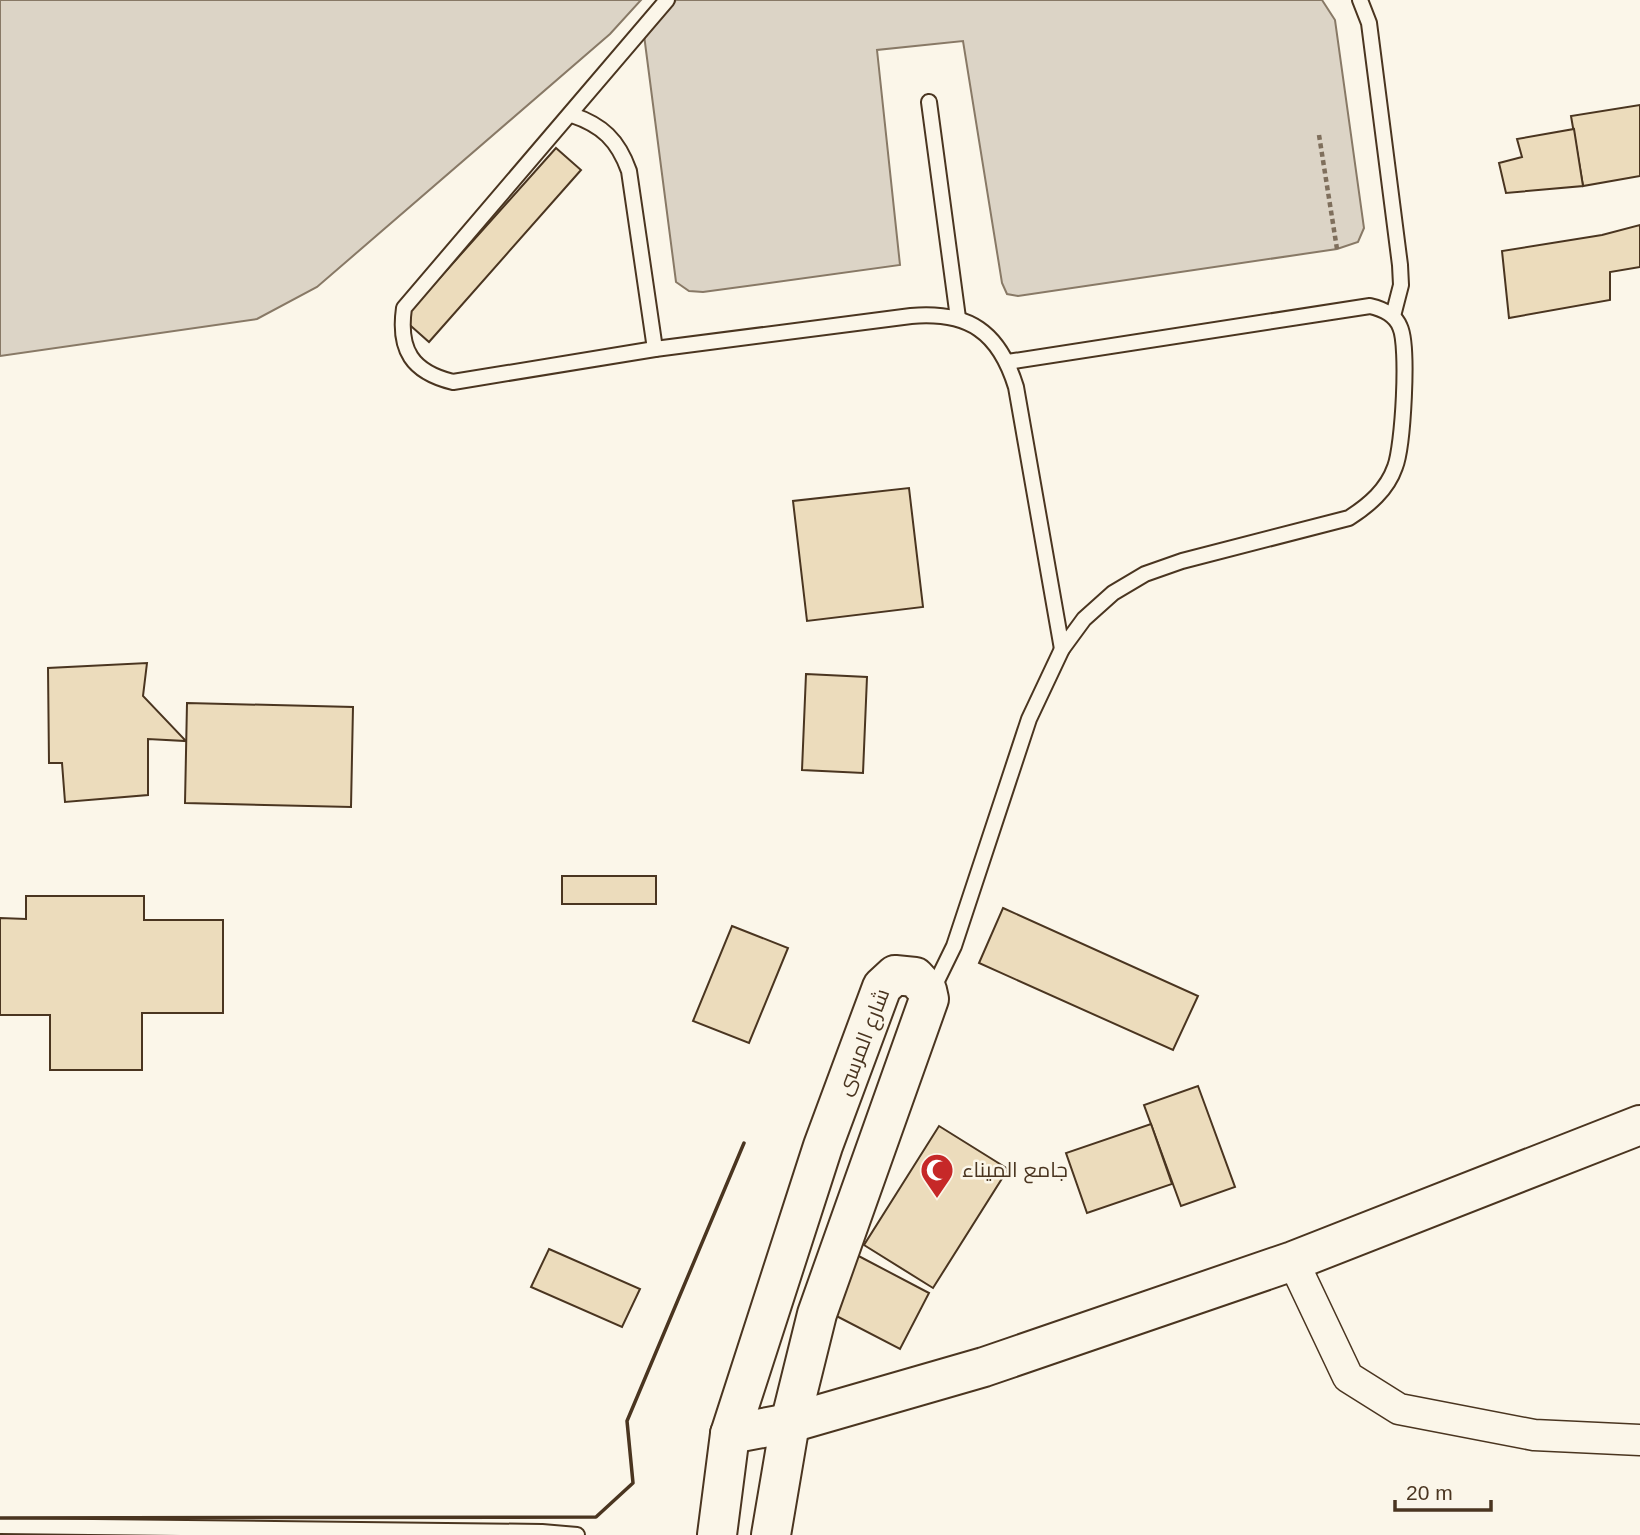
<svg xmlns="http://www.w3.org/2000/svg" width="1640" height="1535" font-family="Arial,Cairo,sans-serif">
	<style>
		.water { fill: #dcd4c6; stroke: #887966; stroke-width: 2 }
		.building { fill: #ecdcbc; stroke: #4a3520; stroke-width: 2 }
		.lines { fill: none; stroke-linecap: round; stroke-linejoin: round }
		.lane-casing { stroke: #4a3520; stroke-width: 18 }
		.street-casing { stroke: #4a3520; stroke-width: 33 }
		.primary-casing { stroke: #4a3520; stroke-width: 42 }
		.path { stroke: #7f6f5c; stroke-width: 4.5; stroke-dasharray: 5 3.5; stroke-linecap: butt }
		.lane { stroke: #fbf6e9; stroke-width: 14 }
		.street { stroke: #fbf6e9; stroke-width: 30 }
		.primary { stroke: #fbf6e9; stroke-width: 38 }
		.wall { stroke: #4a3520; stroke-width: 3.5 }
		.labels { text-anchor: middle; stroke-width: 5; stroke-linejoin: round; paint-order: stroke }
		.street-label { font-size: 21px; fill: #4a3520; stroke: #fbf6e9 }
		.poi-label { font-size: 21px; fill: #4a3520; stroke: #fbf6e9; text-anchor: start }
	</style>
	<rect width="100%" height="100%" fill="#fbf6e9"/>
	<g class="water">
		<polygon points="0,0 641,0 610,34 317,287 257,319 0,356"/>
		<polygon points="676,0 1322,0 1335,20 1364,228 1358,242 1337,249 1018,296 1007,294 1002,283 963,41 877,50 900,265 703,292 689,291 676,282 644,35"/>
	</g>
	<g class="building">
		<polygon points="1640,105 1640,176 1583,186 1571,116"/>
		<polygon points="1574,129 1583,186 1506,193 1499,163 1522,157 1517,139"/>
		<polygon points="556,148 581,170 429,342 403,319"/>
		<polygon points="1640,225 1640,267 1610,272 1610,300 1509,318 1502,251 1602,235"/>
		<polygon points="909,488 923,607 807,621 793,501"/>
		<polygon points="147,663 143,696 186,741 148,739 148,795 65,802 62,763 49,763 48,668"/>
		<polygon points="806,674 867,677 863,773 802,770"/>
		<polygon points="187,703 353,707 351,807 185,803"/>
		<rect x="562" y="876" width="94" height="28"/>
		<polygon points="26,896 144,896 144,920 223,920 223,1013 142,1013 142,1070 50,1070 50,1015 0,1015 0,918 26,919"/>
		<polygon points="1003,908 1198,996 1173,1050 979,963"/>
		<polygon points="732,926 788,948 749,1043 693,1021"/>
		<polygon points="1198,1086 1235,1187 1181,1206 1144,1105"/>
		<polygon points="1151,1124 1172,1184 1087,1213 1066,1153"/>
		<polygon points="939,1126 1008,1169 933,1288 864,1245"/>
		<polygon points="549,1249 640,1289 622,1327 531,1287"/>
		<polygon points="851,1252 929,1293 900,1349 821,1308"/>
	</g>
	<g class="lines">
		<defs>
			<g id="lane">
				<path d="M667,0L404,308C398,350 412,372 453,382L655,349L911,316C969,311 999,332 1016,387L1062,649"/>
				<polyline points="1360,0 1369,23 1400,265 1401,285 1393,316"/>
				<polyline points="929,102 958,318"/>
				<path d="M572,115C602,125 618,140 629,171L655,349"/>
				<path d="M932,991L954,946L1029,719L1062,649L1084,619L1113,593L1145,574L1182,561L1349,518C1369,505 1387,490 1395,467C1403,447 1409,346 1400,327C1395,314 1383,309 1370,306L1008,362"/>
				<polyline points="0,1526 542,1532 577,1535"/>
			</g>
			<polyline id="street" points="1293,1261 1348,1377 1399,1409 1534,1435 1640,1440"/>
			<g id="primary">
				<polyline points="730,1434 790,1423 984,1367 1293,1261 1640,1125"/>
				<polyline points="717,1535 730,1434 823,1146 882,987 895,975 915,977 927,990 929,999 817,1314 790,1423 771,1535"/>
			</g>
		</defs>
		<use href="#lane" class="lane-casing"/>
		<use href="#street" class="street-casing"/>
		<use href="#primary" class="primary-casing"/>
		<polyline class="path" points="1319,135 1337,249"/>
		<use href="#lane" class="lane"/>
		<use href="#street" class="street"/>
		<use href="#primary" class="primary"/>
		<polyline class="wall" points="0,1518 596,1517 633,1483 627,1421 744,1143"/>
	</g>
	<defs>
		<symbol id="mosque-pin" viewBox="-11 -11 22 30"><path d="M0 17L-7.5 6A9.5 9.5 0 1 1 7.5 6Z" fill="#c62828" stroke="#fbf6e9"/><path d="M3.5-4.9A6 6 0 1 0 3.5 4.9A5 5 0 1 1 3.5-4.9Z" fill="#fff"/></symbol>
	</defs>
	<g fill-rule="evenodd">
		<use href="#mosque-pin" x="918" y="1151" width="38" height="52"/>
	</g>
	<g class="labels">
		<g class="street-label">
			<text transform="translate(863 1042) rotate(-69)" y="7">شارع المرسى</text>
		</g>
		<g class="poi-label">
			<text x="962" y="1177">جامع الميناء</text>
		</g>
	</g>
	<path d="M1395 1500v10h96v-10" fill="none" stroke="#4a3520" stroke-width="3.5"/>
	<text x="1406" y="1500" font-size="21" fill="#4a3520" stroke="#fbf6e9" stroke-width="5" paint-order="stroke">20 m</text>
</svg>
